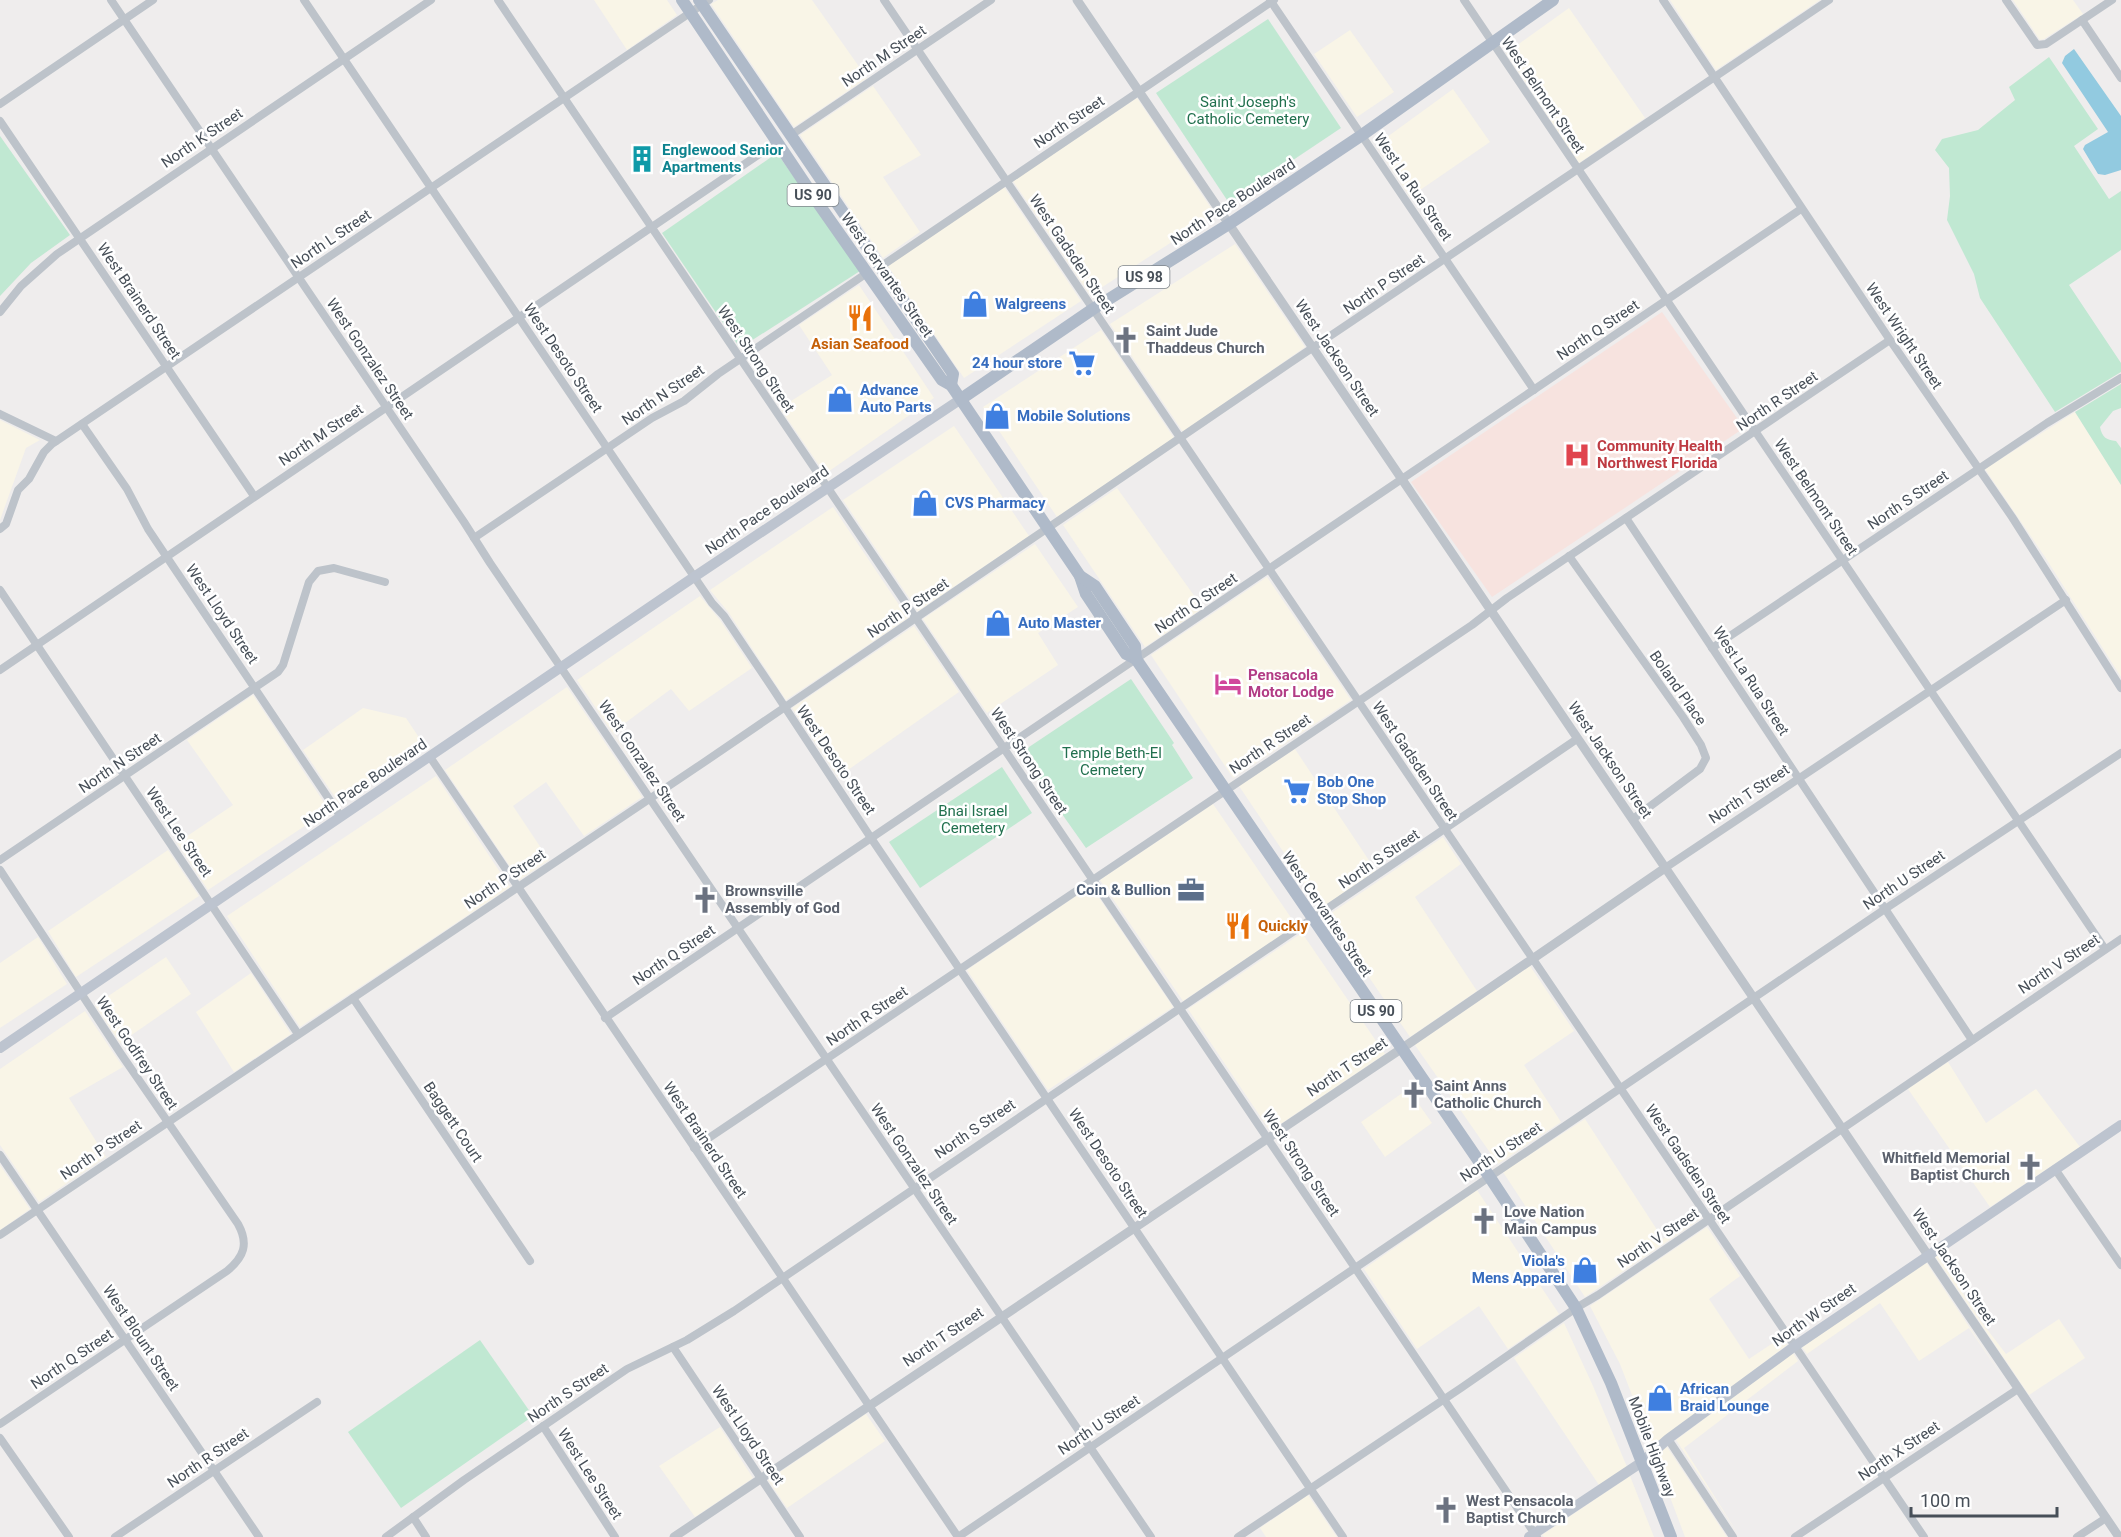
<svg xmlns="http://www.w3.org/2000/svg" width="2121" height="1537" font-family="Roboto,sans-serif">
	<style>
		.commercial { fill: #f9f5e7 }
		.medical { fill: #f7e3df }
		.green { fill: #c0e8d2 }
		.water { fill: #92cae0 }
		.lines { fill: none; stroke-linecap: round; stroke-linejoin: round }
		.minor { stroke: #bdc3ca; stroke-width: 8 }
		.tertiary { stroke: #bdc3ca; stroke-width: 9 }
		.secondary { stroke: #bdc4cf; stroke-width: 10 }
		.primary { stroke: #afbac9; stroke-width: 12 }
		.labels { text-anchor: middle; stroke-width: 5; stroke-linejoin: round; paint-order: stroke }
		.shield { fill: #fff; stroke: #7e848a; stroke-width: 1.5 }
		.shield-label { font-size: 14px; font-weight: bold; fill: #474f58 }
		.street-label { font-size: 15px; fill: #474f58; stroke: #fff }
		.park-label { font-size: 15px; fill: #21704e; stroke: #fff }
		.culture-label { font-size: 15px; font-weight: bold; fill: #0d838f; stroke: #fff; text-anchor: start }
		.shop-label { font-size: 15px; font-weight: bold; fill: #366cbe; stroke: #fff; text-anchor: start }
		.worship-label { font-size: 15px; font-weight: bold; fill: #5b616d; stroke: #fff; text-anchor: start }
		.food-label { font-size: 15px; font-weight: bold; fill: #c56008; stroke: #fff }
		.health-label { font-size: 15px; font-weight: bold; fill: #be3a42; stroke: #fff; text-anchor: start }
		.hotel-label { font-size: 15px; font-weight: bold; fill: #b23c85; stroke: #fff; text-anchor: start }
		.service-label { font-size: 15px; font-weight: bold; fill: #4e5e75; stroke: #fff; text-anchor: end }
	</style>
	<rect width="100%" height="100%" fill="#efeded"/>
	<g class="commercial">
		<polygon points="594,0 667,0 677,15 627,50"/>
		<polygon points="718,0 812,0 867,78 794,127 711,4"/>
		<polygon points="1670,0 1820,0 1716,70"/>
		<polygon points="2013,0 2073,0 2083,14 2044,39 2040,40"/>
		<polygon points="1569,8 1645,118 1579,163 1506,53"/>
		<polygon points="1350,30 1394,92 1357,117 1314,54"/>
		<polygon points="873,86 921,155 883,177 920,232 883,258 800,135"/>
		<polygon points="1453,89 1490,142 1410,197 1376,145"/>
		<polygon points="1137,98 1215,214 1090,295 1013,181"/>
		<polygon points="1004,187 1081,301 964,378 888,266"/>
		<polygon points="1235,244 1305,347 1183,432 1110,324"/>
		<polygon points="859,285 934,398 825,474 780,408 832,375 799,325"/>
		<polygon points="1101,330 1174,438 1057,517 983,407"/>
		<polygon points="2075,412 2121,485 2121,677 2045,557 1985,469"/>
		<polygon points="0,420 40,440 26,448 0,520"/>
		<polygon points="954,426 1029,536 918,611 843,500"/>
		<polygon points="1117,488 1203,608 1145,647 1063,525"/>
		<polygon points="833,507 908,618 786,700 729,613 710,590"/>
		<polygon points="1035,544 1078,607 1038,633 1058,665 987,713 923,619"/>
		<polygon points="1267,577 1351,700 1233,778 1151,655"/>
		<polygon points="700,596 720,620 752,668 689,711 671,689 613,732 643,778 577,680"/>
		<polygon points="914,626 959,692 838,777 792,708"/>
		<polygon points="567,687 642,797 584,836 546,782 513,806 549,860 519,880 445,770"/>
		<polygon points="253,695 329,810 208,890 177,843 233,805 187,740"/>
		<polygon points="363,708 406,718 424,745 339,803 303,750"/>
		<polygon points="1295,749 1376,871 1321,908 1239,786"/>
		<polygon points="436,776 510,887 300,1027 227,916"/>
		<polygon points="1213,804 1296,925 1183,1001 1100,880"/>
		<polygon points="1443,837 1461,864 1415,897 1477,991 1410,1037 1327,916"/>
		<polygon points="168,850 199,896 76,977 48,931"/>
		<polygon points="1091,886 1173,1007 1048,1090 967,970"/>
		<polygon points="1302,933 1385,1054 1270,1131 1188,1009"/>
		<polygon points="38,937 67,984 0,1028 0,963"/>
		<polygon points="166,957 191,994 120,1043 95,1005"/>
		<polygon points="1530,966 1574,1031 1524,1065 1561,1122 1498,1164 1415,1045"/>
		<polygon points="251,973 291,1034 234,1072 196,1012"/>
		<polygon points="85,1011 123,1067 69,1098 106,1157 39,1202 0,1145 0,1069"/>
		<polygon points="1948,1062 1986,1123 2036,1089 2080,1147 1990,1207 1908,1089"/>
		<polygon points="1408,1089 1432,1123 1385,1157 1361,1122"/>
		<polygon points="1585,1119 1663,1239 1702,1218 1585,1297 1503,1172"/>
		<polygon points="0,1165 30,1209 0,1230"/>
		<polygon points="1477,1190 1559,1314 1508,1349 1479,1306 1417,1349 1364,1269"/>
		<polygon points="1707,1227 1740,1276 1709,1299 1749,1359 1782,1337 1787,1345 1652,1447 1620,1364 1590,1306"/>
		<polygon points="1938,1254 1980,1320 2006,1354 2059,1319 2085,1358 2029,1395 1935,1256"/>
		<polygon points="1926,1262 2010,1388 1969,1328 1919,1361 1880,1303 1807,1354 1802,1347"/>
		<polygon points="1564,1323 1593,1386 1627,1467 1599,1485 1514,1358"/>
		<polygon points="1793,1353 1798,1361 1684,1448 1740,1537 1676,1440"/>
		<polygon points="866,1414 885,1441 787,1508 768,1480"/>
		<polygon points="720,1427 753,1478 695,1517 659,1466"/>
		<polygon points="1667,1447 1727,1537 1685,1537 1655,1457"/>
		<polygon points="1630,1476 1654,1537 1544,1537 1542,1535"/>
		<polygon points="1308,1495 1337,1537 1266,1537 1260,1528"/>
	</g>
	<polygon class="medical" points="1662,312 1744,428 1492,597 1411,482"/>
	<g class="green">
		<polygon points="1268,19 1341,128 1229,203 1156,93"/>
		<polygon points="2049,57 2098,129 2074,146 2109,199 2121,191 2121,250 2069,285 2121,363 2121,372 2055,412 1980,298 1974,274 1947,220 1950,196 1949,168 1935,150 1942,139 1978,130 2015,100 2009,87"/>
		<polygon points="0,136 70,235 31,263 0,296"/>
		<polygon points="777,153 860,271 740,348 662,233"/>
		<path d="M2121,384V408L2113,411L2100,427C2102,437 2106,440 2116,441L2121,448V485L2075,412Z"/>
		<polygon points="1131,679 1174,743 1172,745 1193,778 1086,848 1062,814 1063,812 1057,807 1020,753"/>
		<polygon points="1002,767 1032,813 920,888 889,842"/>
		<polygon points="480,1340 533,1416 401,1508 348,1432"/>
	</g>
	<polygon class="water" points="2074,49 2121,116 2121,170 2105,175 2098,174 2083,149 2085,145 2108,132 2062,63 2065,56"/>
	<g class="lines">
		<g class="minor">
			<polyline points="111,0 464,522 490,563 1151,1537"/>
			<polyline points="304,0 712,603 724,616 773,689 871,838 1343,1537"/>
			<polyline points="498,0 1537,1537"/>
			<polyline points="884,0 1924,1537"/>
			<polyline points="1270,0 1534,390"/>
			<polyline points="1464,0 2105,949"/>
			<polyline points="1663,0 1890,340 2012,517 2121,688"/>
			<polyline points="2006,0 2037,45 2046,44 2112,0"/>
			<polyline points="2082,20 2121,78"/>
			<polyline points="0,104 153,0"/>
			<polyline points="0,121 254,496"/>
			<polyline points="791,135 991,0"/>
			<polyline points="880,267 1274,0"/>
			<polyline points="0,312 21,286 57,254 431,0"/>
			<polyline points="0,414 56,441"/>
			<polyline points="82,424 127,489 148,529 341,817"/>
			<polyline points="1626,518 1972,1040"/>
			<polyline points="0,529 6,524 18,490 29,479 44,452 52,444 709,0"/>
			<polyline points="474,538 652,418 684,401 718,374 867,273"/>
			<polyline points="1569,556 1683,717 1701,745 1706,758 1700,769 1633,819"/>
			<polyline points="0,590 298,1034"/>
			<polyline points="1712,648 2047,423 2121,378"/>
			<polyline points="0,670 777,142"/>
			<polyline points="430,757 958,1537 1885,909 2121,753"/>
			<polyline points="0,860 278,672 283,665 309,582 318,571 334,568 385,582"/>
			<polyline points="1665,868 2066,600"/>
			<path d="M0,870L121,1054L238,1224C249,1244 244,1257 227,1271L0,1424"/>
			<polyline points="353,998 530,1261"/>
			<polyline points="605,1018 1801,209"/>
			<polyline points="694,1148 1472,625 1507,598 1890,340"/>
			<polyline points="0,1155 259,1537"/>
			<polyline points="2055,1169 2121,1265"/>
			<polyline points="0,1235 700,765 1290,363 1829,0"/>
			<polyline points="673,1347 800,1537"/>
			<polyline points="543,1426 615,1537"/>
			<polyline points="0,1438 69,1537"/>
			<polyline points="1668,1439 1733,1537"/>
			<polyline points="413,1517 426,1537"/>
			<polyline points="115,1537 317,1402"/>
			<polyline points="386,1537 464,1480 627,1369 687,1340 734,1311 1577,739"/>
			<polyline points="1238,1537 1461,1388 1576,1308 1598,1295 2121,939"/>
			<polyline points="1795,1537 2018,1389"/>
			<polyline points="2077,1537 2106,1518"/>
		</g>
		<g class="tertiary">
			<polyline points="1077,0 2119,1537"/>
			<polyline points="674,1537 1401,1049 1665,868"/>
		</g>
		<g class="secondary">
			<polyline points="0,1048 694,577 961,399"/>
			<polyline points="1529,1537 1642,1462 1668,1439 1795,1346 2121,1125"/>
		</g>
		<g class="primary">
			<polyline points="682,0 818,203 942,380 951,385 1080,576 1086,594 1126,654 1136,659 1489,1176 1576,1308 1611,1383 1671,1537"/>
			<polyline points="699,0 953,374 951,385"/>
			<polyline points="961,399 1093,309 1229,224 1362,135 1553,0"/>
			<polyline points="1080,576 1095,586 1135,646 1136,659"/>
		</g>
	</g>
	<defs>
		<symbol id="building-bare" viewBox="-9 -9 18 18"><path d="M-4-6H4V6H1V3H-1V6H-4ZM-2.5-4.3h1.7v1.8h-1.7ZM.8-4.3h1.7v1.8H.8ZM-2.5-1h1.7V.8h-1.7ZM.8-1h1.7V.8H.8Z" fill="#0f9aa8" stroke="#fff" stroke-width="2.5" paint-order="stroke"/></symbol>
		<symbol id="shop-bare" viewBox="-9 -9 18 18"><path d="M-5-2.5h2.3a2.7 3.5 0 0 1 5.4 0H5L5.5 6h-11ZM-1.5-2.5h3a1.5 2.3 0 0 0-3 0Z" fill="#3f7fe0" stroke="#fff" stroke-width="2.5" paint-order="stroke"/></symbol>
		<symbol id="restaurant-bare" viewBox="-9 -9 18 18"><path d="M-5-6h1v4h1v-4h1v4h1v-4h1v5L-1.5 .5V6h-2V.5L-5-1ZM5-6V6H3V1.5H1.5Q1.5-4 5-6Z" fill="#e8710a" stroke="#fff" stroke-width="2.5" paint-order="stroke"/></symbol>
		<symbol id="church-bare" viewBox="-9 -9 18 18"><path d="M-1.2-6h2.4v3.5h3.3v2.4h-3.3V6h-2.4V-.1h-3.3v-2.4h3.3Z" fill="#6b7280" stroke="#fff" stroke-width="2.5" paint-order="stroke"/></symbol>
		<symbol id="supermarket-bare" viewBox="-9 -9 18 18"><path d="M-6-5.5h2.5l.6 2H6L4.5 2H-2.5L-4.4-4H-6ZM-1.5 3.2a1.3 1.3 0 1 0 .1 0ZM3 3.2a1.3 1.3 0 1 0 .1 0Z" fill="#3f7fe0" stroke="#fff" stroke-width="2.5" paint-order="stroke"/></symbol>
		<symbol id="hospital-bare" viewBox="-9 -9 18 18"><path d="M-5-5h3v3.5h4V-5h3V5h-3V1.5h-4V5h-3Z" fill="#e0444e" stroke="#fff" stroke-width="2.5" paint-order="stroke"/></symbol>
		<symbol id="hotel-bare" viewBox="-9 -9 18 18"><path d="M-6-4.5h1.5V1H6V5H4.5V3h-9V5H-6ZM-4 0a1.8 1.8 0 1 1 3.6 0ZM.5 0V-2.5h3Q6-2.5 6 0Z" fill="#d1479c" stroke="#fff" stroke-width="2.5" paint-order="stroke"/></symbol>
		<symbol id="office-bare" viewBox="-9 -9 18 18"><path d="M-6-3h4V-5.5h4V-3h4V5H-6ZM-1-4.5V-3h2v-1.5ZM-6 0V1H6V0Z" fill="#5c6f8a" stroke="#fff" stroke-width="2.5" paint-order="stroke"/></symbol>
	</defs>
	<g fill-rule="evenodd">
		<use href="#building-bare" x="623" y="140" width="38" height="38"/>
		<use href="#shop-bare" x="956" y="285" width="38" height="38"/>
		<use href="#restaurant-bare" x="841" y="299" width="38" height="38"/>
		<use href="#church-bare" x="1107" y="321" width="38" height="38"/>
		<use href="#supermarket-bare" x="1063" y="344" width="38" height="38"/>
		<use href="#shop-bare" x="821" y="380" width="38" height="38"/>
		<use href="#shop-bare" x="978" y="397" width="38" height="38"/>
		<use href="#hospital-bare" x="1558" y="436" width="38" height="38"/>
		<use href="#shop-bare" x="906" y="484" width="38" height="38"/>
		<use href="#shop-bare" x="979" y="604" width="38" height="38"/>
		<use href="#hotel-bare" x="1209" y="665" width="38" height="38"/>
		<use href="#supermarket-bare" x="1278" y="772" width="38" height="38"/>
		<use href="#office-bare" x="1172" y="871" width="38" height="38"/>
		<use href="#church-bare" x="686" y="881" width="38" height="38"/>
		<use href="#restaurant-bare" x="1219" y="907" width="38" height="38"/>
		<use href="#church-bare" x="1395" y="1076" width="38" height="38"/>
		<use href="#church-bare" x="2011" y="1148" width="38" height="38"/>
		<use href="#church-bare" x="1465" y="1202" width="38" height="38"/>
		<use href="#shop-bare" x="1566" y="1251" width="38" height="38"/>
		<use href="#shop-bare" x="1641" y="1379" width="38" height="38"/>
		<use href="#church-bare" x="1427" y="1491" width="38" height="38"/>
	</g>
	<g class="labels">
		<g class="shield">
			<rect x="787.5" y="184" width="51" height="22" rx="4.5"/>
			<rect x="1118.5" y="266" width="51" height="22" rx="4.5"/>
			<rect x="1350.5" y="1000" width="51" height="22" rx="4.5"/>
		</g>
		<g class="shield-label">
			<text x="813" y="200">US 90</text>
			<text x="1144" y="282">US 98</text>
			<text x="1376" y="1016">US 90</text>
		</g>
		<g class="street-label">
			<text transform="translate(884 56) rotate(-34)" y="5">North M Street</text>
			<text transform="translate(1543 95) rotate(56)" y="5">West Belmont Street</text>
			<text transform="translate(1069 122) rotate(-34)" y="5">North Street</text>
			<text transform="translate(202 138) rotate(-34)" y="5">North K Street</text>
			<text transform="translate(1413 187) rotate(56)" y="5">West La Rua Street</text>
			<text transform="translate(1233 202) rotate(-33)" y="5">North Pace Boulevard</text>
			<text transform="translate(331 239) rotate(-34)" y="5">North L Street</text>
			<text transform="translate(1072 254) rotate(56)" y="5">West Gadsden Street</text>
			<text transform="translate(887 275) rotate(55)" y="5">West Cervantes Street</text>
			<text transform="translate(1384 284) rotate(-34)" y="5">North P Street</text>
			<text transform="translate(139 301) rotate(56)" y="5">West Brainerd Street</text>
			<text transform="translate(1598 330) rotate(-34)" y="5">North Q Street</text>
			<text transform="translate(1904 336) rotate(56)" y="5">West Wright Street</text>
			<text transform="translate(563 358) rotate(56)" y="5">West Desoto Street</text>
			<text transform="translate(1337 358) rotate(56)" y="5">West Jackson Street</text>
			<text transform="translate(370 359) rotate(56)" y="5">West Gonzalez Street</text>
			<text transform="translate(756 359) rotate(56)" y="5">West Strong Street</text>
			<text transform="translate(663 395) rotate(-34)" y="5">North N Street</text>
			<text transform="translate(1777 401) rotate(-34)" y="5">North R Street</text>
			<text transform="translate(321 435) rotate(-34)" y="5">North M Street</text>
			<text transform="translate(1816 497) rotate(56)" y="5">West Belmont Street</text>
			<text transform="translate(1908 500) rotate(-34)" y="5">North S Street</text>
			<text transform="translate(767 510) rotate(-34)" y="5">North Pace Boulevard</text>
			<text transform="translate(1196 603) rotate(-34)" y="5">North Q Street</text>
			<text transform="translate(908 608) rotate(-34)" y="5">North P Street</text>
			<text transform="translate(222 614) rotate(56)" y="5">West Lloyd Street</text>
			<text transform="translate(1751 681) rotate(57)" y="5">West La Rua Street</text>
			<text transform="translate(1678 688) rotate(55)" y="5">Boland Place</text>
			<text transform="translate(1270 744) rotate(-34)" y="5">North R Street</text>
			<text transform="translate(836 760) rotate(56)" y="5">West Desoto Street</text>
			<text transform="translate(1610 760) rotate(56)" y="5">West Jackson Street</text>
			<text transform="translate(642 761) rotate(56)" y="5">West Gonzalez Street</text>
			<text transform="translate(1029 761) rotate(56)" y="5">West Strong Street</text>
			<text transform="translate(1415 761) rotate(56)" y="5">West Gadsden Street</text>
			<text transform="translate(120 763) rotate(-34)" y="5">North N Street</text>
			<text transform="translate(365 783) rotate(-34)" y="5">North Pace Boulevard</text>
			<text transform="translate(1749 794) rotate(-34)" y="5">North T Street</text>
			<text transform="translate(179 832) rotate(56)" y="5">West Lee Street</text>
			<text transform="translate(1379 859) rotate(-34)" y="5">North S Street</text>
			<text transform="translate(505 879) rotate(-34)" y="5">North P Street</text>
			<text transform="translate(1904 880) rotate(-34)" y="5">North U Street</text>
			<text transform="translate(1327 914) rotate(56)" y="5">West Cervantes Street</text>
			<text transform="translate(674 955) rotate(-34)" y="5">North Q Street</text>
			<text transform="translate(2059 964) rotate(-34)" y="5">North V Street</text>
			<text transform="translate(867 1016) rotate(-34)" y="5">North R Street</text>
			<text transform="translate(137 1053) rotate(56)" y="5">West Godfrey Street</text>
			<text transform="translate(1347 1067) rotate(-34)" y="5">North T Street</text>
			<text transform="translate(453 1122) rotate(56)" y="5">Baggett Court</text>
			<text transform="translate(975 1129) rotate(-34)" y="5">North S Street</text>
			<text transform="translate(705 1140) rotate(56)" y="5">West Brainerd Street</text>
			<text transform="translate(101 1150) rotate(-34)" y="5">North P Street</text>
			<text transform="translate(1501 1152) rotate(-34)" y="5">North U Street</text>
			<text transform="translate(1108 1163) rotate(56)" y="5">West Desoto Street</text>
			<text transform="translate(1301 1163) rotate(56)" y="5">West Strong Street</text>
			<text transform="translate(914 1164) rotate(56)" y="5">West Gonzalez Street</text>
			<text transform="translate(1688 1164) rotate(56)" y="5">West Gadsden Street</text>
			<text transform="translate(1658 1238) rotate(-34)" y="5">North V Street</text>
			<text transform="translate(1954 1267) rotate(56)" y="5">West Jackson Street</text>
			<text transform="translate(1814 1315) rotate(-35)" y="5">North W Street</text>
			<text transform="translate(943 1337) rotate(-34)" y="5">North T Street</text>
			<text transform="translate(141 1338) rotate(56)" y="5">West Blount Street</text>
			<text transform="translate(72 1359) rotate(-34)" y="5">North Q Street</text>
			<text transform="translate(568 1393) rotate(-34)" y="5">North S Street</text>
			<text transform="translate(1099 1425) rotate(-34)" y="5">North U Street</text>
			<text transform="translate(748 1435) rotate(56)" y="5">West Lloyd Street</text>
			<text transform="translate(1652 1447) rotate(69)" y="5">Mobile Highway</text>
			<text transform="translate(1899 1451) rotate(-34)" y="5">North X Street</text>
			<text transform="translate(208 1458) rotate(-34)" y="5">North R Street</text>
			<text transform="translate(590 1474) rotate(57)" y="5">West Lee Street</text>
		</g>
		<g class="park-label">
			<text x="1248" y="107">Saint Joseph's<tspan x="1248" dy="17">Catholic Cemetery</tspan></text>
			<text x="1112" y="758">Temple Beth-El<tspan x="1112" dy="17">Cemetery</tspan></text>
			<text x="973" y="816">Bnai Israel<tspan x="973" dy="17">Cemetery</tspan></text>
		</g>
		<g class="culture-label">
			<text x="662" y="155">Englewood Senior<tspan x="662" dy="17">Apartments</tspan></text>
		</g>
		<g class="shop-label">
			<text x="995" y="309">Walgreens</text>
			<text x="1062" y="368" text-anchor="end">24 hour store</text>
			<text x="860" y="395">Advance<tspan x="860" dy="17">Auto Parts</tspan></text>
			<text x="1017" y="421">Mobile Solutions</text>
			<text x="945" y="508">CVS Pharmacy</text>
			<text x="1018" y="628">Auto Master</text>
			<text x="1317" y="787">Bob One<tspan x="1317" dy="17">Stop Shop</tspan></text>
			<text x="1565" y="1266" text-anchor="end">Viola's<tspan x="1565" dy="17">Mens Apparel</tspan></text>
			<text x="1680" y="1394">African<tspan x="1680" dy="17">Braid Lounge</tspan></text>
		</g>
		<g class="worship-label">
			<text x="1146" y="336">Saint Jude<tspan x="1146" dy="17">Thaddeus Church</tspan></text>
			<text x="725" y="896">Brownsville<tspan x="725" dy="17">Assembly of God</tspan></text>
			<text x="1434" y="1091">Saint Anns<tspan x="1434" dy="17">Catholic Church</tspan></text>
			<text x="2010" y="1163" text-anchor="end">Whitfield Memorial<tspan x="2010" dy="17">Baptist Church</tspan></text>
			<text x="1504" y="1217">Love Nation<tspan x="1504" dy="17">Main Campus</tspan></text>
			<text x="1466" y="1506">West Pensacola<tspan x="1466" dy="17">Baptist Church</tspan></text>
		</g>
		<g class="food-label">
			<text x="860" y="349">Asian Seafood</text>
			<text x="1258" y="931" text-anchor="start">Quickly</text>
		</g>
		<g class="health-label">
			<text x="1597" y="451">Community Health<tspan x="1597" dy="17">Northwest Florida</tspan></text>
		</g>
		<g class="hotel-label">
			<text x="1248" y="680">Pensacola<tspan x="1248" dy="17">Motor Lodge</tspan></text>
		</g>
		<g class="service-label">
			<text x="1171" y="895">Coin &amp; Bullion</text>
		</g>
	</g>
	<path d="M1911 1507v9h146v-9" fill="none" stroke="#474f58" stroke-width="3"/>
	<text x="1920" y="1507" font-size="18" fill="#474f58" stroke="#ffffff" stroke-width="4.5" paint-order="stroke">100 m</text>
</svg>
